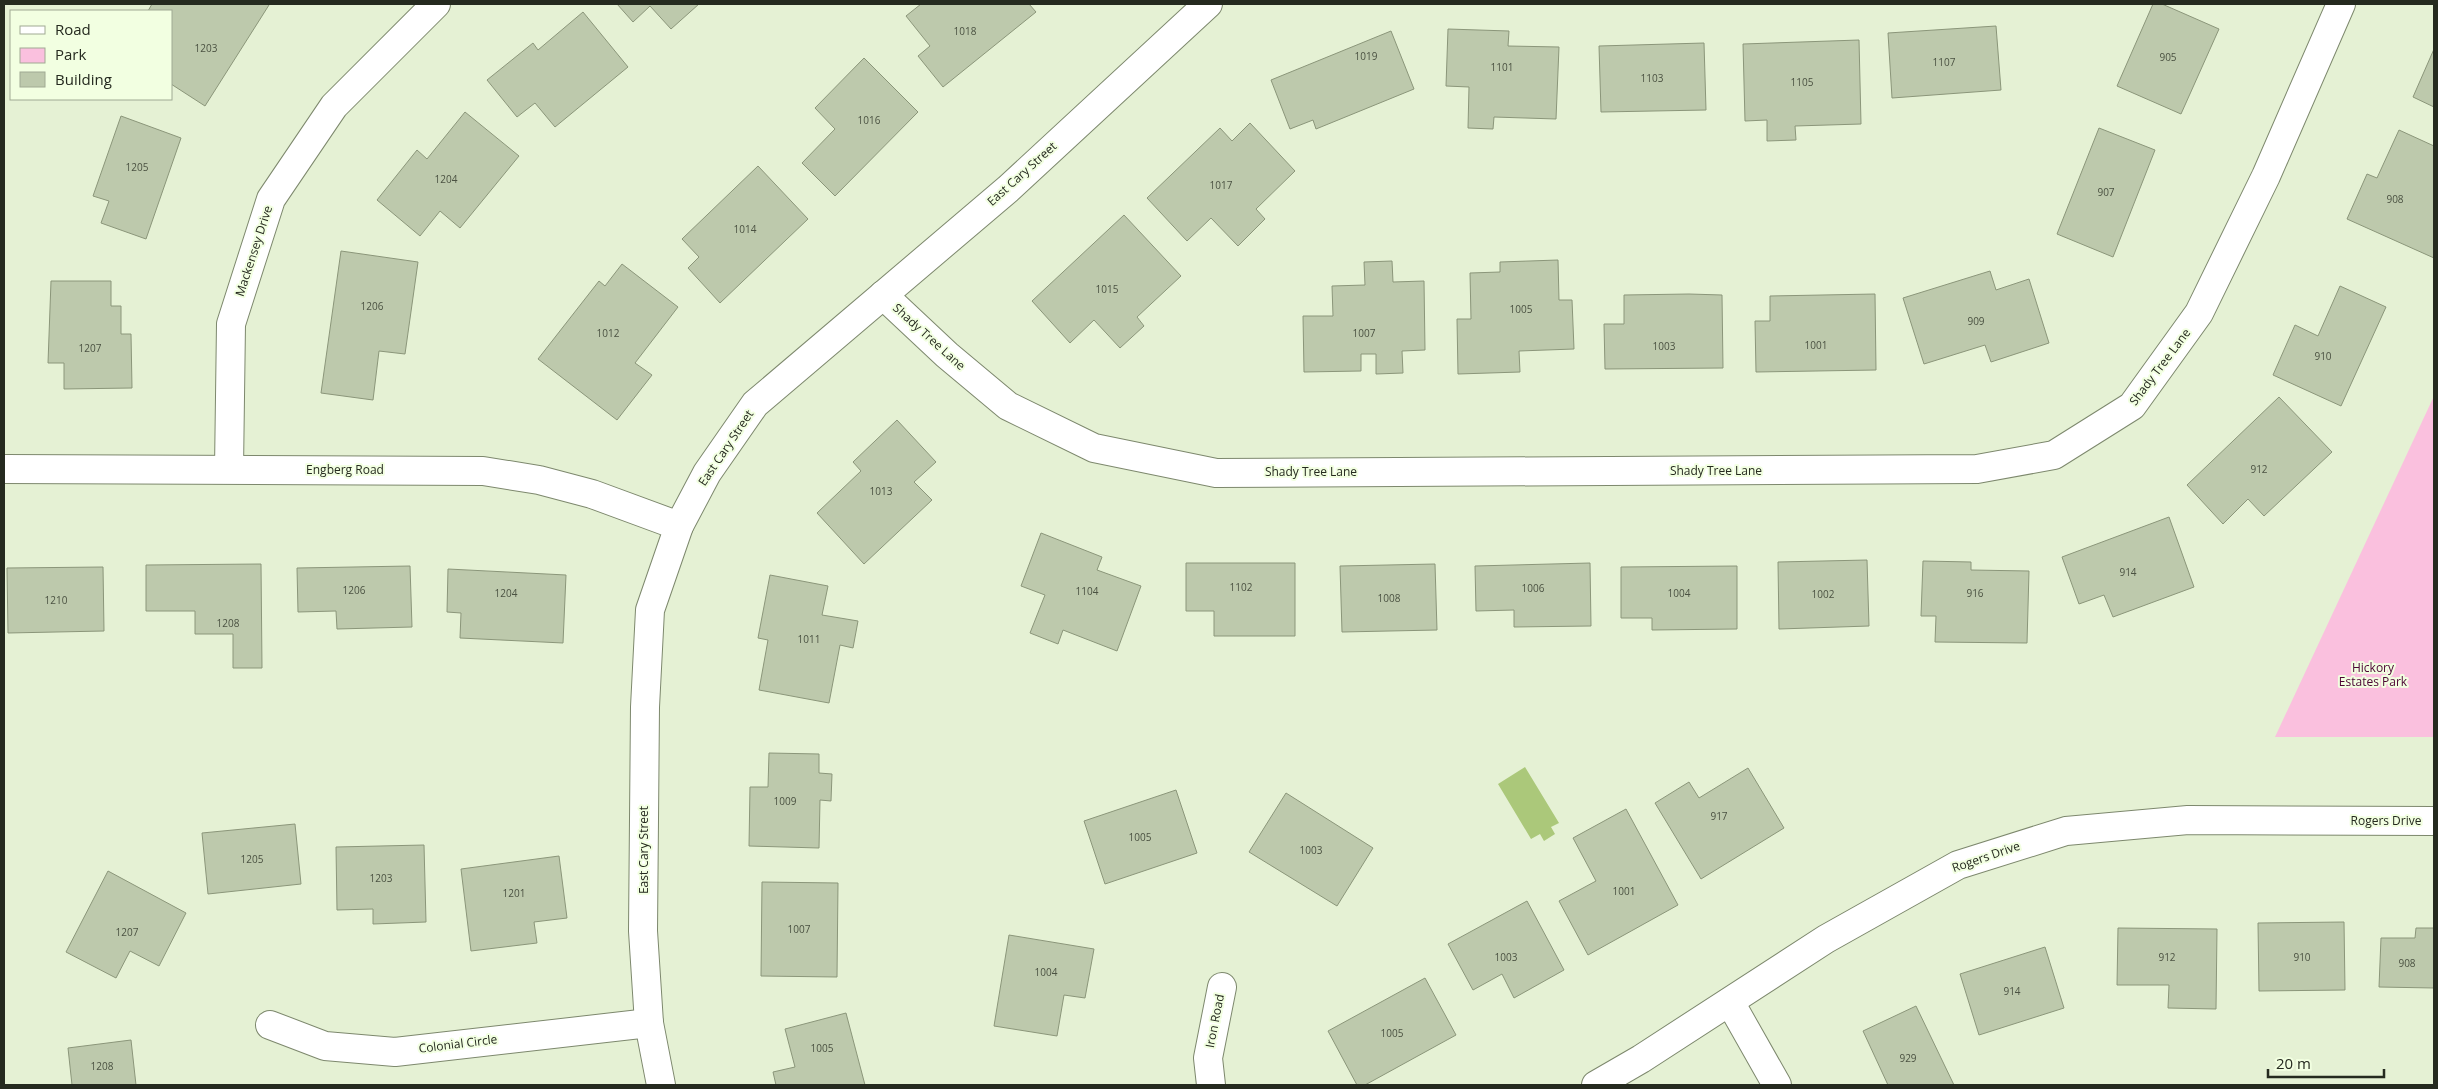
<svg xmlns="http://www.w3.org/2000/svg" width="2438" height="1089" font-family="'Open Sans',sans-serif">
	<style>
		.green { fill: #fac0de }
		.water { fill: #abc87a }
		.building { fill: #bdc9ac; stroke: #8b967a }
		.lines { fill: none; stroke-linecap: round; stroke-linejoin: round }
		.minor-casing { stroke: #7d886d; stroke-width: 30 }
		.minor { stroke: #fff; stroke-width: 28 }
		.labels { text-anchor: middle; stroke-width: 4; stroke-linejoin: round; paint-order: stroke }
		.number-label { font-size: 10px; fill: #4b5242 }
		.street-label { font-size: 12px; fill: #252a1f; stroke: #f2ffe1 }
		.park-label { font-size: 12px; fill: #4c0534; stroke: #f2ffe1 }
	</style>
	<rect width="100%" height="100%" fill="#e5f1d4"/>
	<polygon class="green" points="2434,396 2434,737 2275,737"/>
	<polygon class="water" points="1525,767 1559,823 1551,827 1555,834 1544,841 1540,834 1531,839 1498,784"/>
	<g class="building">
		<polygon points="152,4 267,4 269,5 205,106 171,84 171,11 148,11"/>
		<polygon points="617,4 699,4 671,29 650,6 633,22"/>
		<polygon points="921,4 1029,4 1036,12 943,87 918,56 930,46 906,16"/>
		<polygon points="2153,4 2162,4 2219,29 2181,114 2117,86"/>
		<polygon points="583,12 628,67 555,127 535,103 517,117 487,80 533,43 538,50"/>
		<polygon points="1996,26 2001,90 1892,98 1888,33"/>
		<polygon points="1448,29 1509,31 1508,46 1559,47 1556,119 1494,117 1493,129 1468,128 1469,87 1446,86"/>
		<polygon points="1391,31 1414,89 1316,129 1313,120 1290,129 1271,80"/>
		<polygon points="1859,40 1861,124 1795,126 1796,140 1767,141 1767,120 1745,121 1743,44"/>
		<polygon points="1704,43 1706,110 1601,112 1599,46"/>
		<polygon points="2434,49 2434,107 2413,97"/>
		<polygon points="864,58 918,112 835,196 802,163 835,129 815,108"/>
		<polygon points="465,112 519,156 460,228 440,211 420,236 377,200 417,150 427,159"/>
		<polygon points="121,116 181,138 146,239 101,223 109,201 93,196"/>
		<polygon points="1250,123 1295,171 1256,209 1265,219 1238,246 1211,218 1187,241 1147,198 1220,128 1232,141"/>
		<polygon points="2099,128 2155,150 2113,257 2057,234"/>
		<polygon points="2399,130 2434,146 2434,258 2347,219 2367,174 2377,178"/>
		<polygon points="758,166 808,219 720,303 688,268 699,257 682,239"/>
		<polygon points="1124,215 1181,276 1137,317 1144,326 1120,348 1094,320 1070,343 1032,301"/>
		<polygon points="341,251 418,262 405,354 379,351 373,400 321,393"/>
		<polygon points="1558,260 1559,300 1572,300 1574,349 1519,351 1520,372 1458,374 1457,319 1471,319 1470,273 1500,272 1500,262"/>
		<polygon points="1392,261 1393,282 1424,281 1425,350 1402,351 1403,373 1376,374 1376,354 1361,354 1361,371 1304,372 1303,316 1333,316 1332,286 1365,285 1364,262"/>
		<polygon points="622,264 678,307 635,363 652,375 617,420 538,359 599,281 605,286"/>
		<polygon points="1990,271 1996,290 2029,279 2049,343 1991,362 1985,345 1924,364 1903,298"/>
		<polygon points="51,281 111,281 111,306 121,306 121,334 131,334 132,388 64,389 64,363 48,363"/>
		<polygon points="2340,286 2386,307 2341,406 2273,375 2295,325 2318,336"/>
		<polygon points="1689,294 1722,295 1723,368 1605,369 1604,324 1624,324 1624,295"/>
		<polygon points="1875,294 1876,370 1756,372 1755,321 1770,321 1770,296"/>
		<polygon points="2279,397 2332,452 2264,516 2248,499 2223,524 2187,485"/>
		<polygon points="897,420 936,462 914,482 932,500 864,564 817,513 861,471 853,462"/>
		<polygon points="2169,517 2194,587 2113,617 2104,595 2079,604 2062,557"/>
		<polygon points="1041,533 1102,557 1097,570 1141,586 1117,651 1063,630 1058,644 1030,633 1045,595 1021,586"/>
		<polygon points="1867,560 1869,626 1779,629 1778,562"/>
		<polygon points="1923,561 1971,562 1971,570 2029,571 2027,643 1935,642 1936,616 1921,616"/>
		<polygon points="1186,563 1295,563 1295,636 1214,636 1214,611 1186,611"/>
		<polygon points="1590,563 1591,626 1514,627 1514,610 1476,611 1475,566"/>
		<polygon points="261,564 262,668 233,668 233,634 195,634 195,611 146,611 146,565"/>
		<polygon points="1435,564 1437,630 1342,632 1340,566"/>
		<polygon points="410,566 412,627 337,629 336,611 298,612 297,568"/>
		<polygon points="1737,566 1737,629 1652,630 1652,618 1621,618 1621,567"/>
		<polygon points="103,567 104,631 8,633 7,568"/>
		<polygon points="448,569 566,575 563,643 460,638 461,613 447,612"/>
		<polygon points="770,575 828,586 822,615 858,621 853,648 840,645 829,703 759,690 768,640 758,638"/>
		<polygon points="769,753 819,754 819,773 832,774 831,801 820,800 819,848 749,846 750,787 768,787"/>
		<polygon points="1748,768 1784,828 1701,879 1655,803 1689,782 1699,798"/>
		<polygon points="1176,790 1197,853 1105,884 1084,821"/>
		<polygon points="1286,793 1373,848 1337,906 1249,852"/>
		<polygon points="1626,809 1678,905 1588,955 1559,901 1596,881 1573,838"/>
		<polygon points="295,824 301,884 208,894 202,833"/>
		<polygon points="424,845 426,922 373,924 373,909 337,910 336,847"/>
		<polygon points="559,856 567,918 534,922 537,943 471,951 461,869"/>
		<polygon points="108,871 186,913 159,966 130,951 116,978 66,952"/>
		<polygon points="762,882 838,883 837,977 761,976"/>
		<polygon points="1527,901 1564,970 1514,998 1502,974 1473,990 1448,944"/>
		<polygon points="2344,922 2345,990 2259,991 2258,923"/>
		<polygon points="2118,928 2217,929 2216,1009 2168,1008 2169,985 2117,985"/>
		<polygon points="2416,928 2434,928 2434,988 2379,987 2381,938 2415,938"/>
		<polygon points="1009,935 1094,949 1085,998 1064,995 1057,1036 994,1026"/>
		<polygon points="2045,947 2064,1008 1979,1035 1960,974"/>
		<polygon points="1425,978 1456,1035 1365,1085 1357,1085 1328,1031"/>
		<polygon points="1916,1006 1954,1085 1888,1085 1863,1031"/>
		<polygon points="846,1013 865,1085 776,1085 773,1072 795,1067 785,1029"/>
		<polygon points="131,1040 136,1085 72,1085 68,1048"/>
	</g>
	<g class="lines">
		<defs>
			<g id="minor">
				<polyline points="883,295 947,355 1008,406 1094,448 1216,473 1977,469 2054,455 2132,406 2199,313 2266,176 2341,4"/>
				<polyline points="4,469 483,471 539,480 592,494 679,526"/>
				<polyline points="229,469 231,324 271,199 334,106 436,4"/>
				<polyline points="1730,1002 1777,1085"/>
				<polyline points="270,1025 325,1046 395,1052 649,1023"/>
				<polyline points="661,1085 649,1023 643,931 645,707 650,610 679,526 707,473 755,404 1008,189 1208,4"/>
				<polyline points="1211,1085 1208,1058 1222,987"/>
				<polyline points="1596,1085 1641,1059 1826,939 1958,865 2066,831 2188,820 2434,821"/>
			</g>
		</defs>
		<use href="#minor" class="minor-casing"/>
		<use href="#minor" class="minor"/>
	</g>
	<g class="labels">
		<g class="number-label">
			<text x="965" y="35">1018</text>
			<text x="206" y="52">1203</text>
			<text x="1366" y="60">1019</text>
			<text x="2168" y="61">905</text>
			<text x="1944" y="66">1107</text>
			<text x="1502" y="71">1101</text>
			<text x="1652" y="82">1103</text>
			<text x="1802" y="86">1105</text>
			<text x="869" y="124">1016</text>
			<text x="137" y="171">1205</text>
			<text x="446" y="183">1204</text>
			<text x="1221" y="189">1017</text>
			<text x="2106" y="196">907</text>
			<text x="2395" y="203">908</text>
			<text x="745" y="233">1014</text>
			<text x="1107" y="293">1015</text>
			<text x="372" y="310">1206</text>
			<text x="1521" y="313">1005</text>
			<text x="1976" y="325">909</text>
			<text x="608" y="337">1012</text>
			<text x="1364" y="337">1007</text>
			<text x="1816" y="349">1001</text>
			<text x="1664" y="350">1003</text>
			<text x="90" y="352">1207</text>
			<text x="2323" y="360">910</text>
			<text x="2259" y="473">912</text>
			<text x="881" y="495">1013</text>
			<text x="2128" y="576">914</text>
			<text x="1241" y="591">1102</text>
			<text x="1533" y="592">1006</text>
			<text x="354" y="594">1206</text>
			<text x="1087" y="595">1104</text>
			<text x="506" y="597">1204</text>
			<text x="1679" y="597">1004</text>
			<text x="1975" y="597">916</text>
			<text x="1823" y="598">1002</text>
			<text x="1389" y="602">1008</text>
			<text x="56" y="604">1210</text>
			<text x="228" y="627">1208</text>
			<text x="809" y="643">1011</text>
			<text x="785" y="805">1009</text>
			<text x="1719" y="820">917</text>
			<text x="1140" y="841">1005</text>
			<text x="1311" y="854">1003</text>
			<text x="252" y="863">1205</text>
			<text x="381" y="882">1203</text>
			<text x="1624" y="895">1001</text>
			<text x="514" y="897">1201</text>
			<text x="799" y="933">1007</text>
			<text x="127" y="936">1207</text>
			<text x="1506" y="961">1003</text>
			<text x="2167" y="961">912</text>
			<text x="2302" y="961">910</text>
			<text x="2407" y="967">908</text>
			<text x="1046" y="976">1004</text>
			<text x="2012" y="995">914</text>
			<text x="1392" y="1037">1005</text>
			<text x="822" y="1052">1005</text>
			<text x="1908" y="1062">929</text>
			<text x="102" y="1070">1208</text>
		</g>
		<g class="street-label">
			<text transform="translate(1022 174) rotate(-42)" y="4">East Cary Street</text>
			<text transform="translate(254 251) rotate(-72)" y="4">Mackensey Drive</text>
			<text transform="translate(929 337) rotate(42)" y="4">Shady Tree Lane</text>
			<text transform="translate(2160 367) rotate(-53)" y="4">Shady Tree Lane</text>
			<text transform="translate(726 448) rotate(-56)" y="4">East Cary Street</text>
			<text x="345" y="474">Engberg Road</text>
			<text x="1716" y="475">Shady Tree Lane</text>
			<text x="1311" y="476">Shady Tree Lane</text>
			<text x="2386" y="825">Rogers Drive</text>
			<text transform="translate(644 850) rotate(-90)" y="4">East Cary Street</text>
			<text transform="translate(1986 857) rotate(-19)" y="4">Rogers Drive</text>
			<text transform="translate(1215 1021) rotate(-79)" y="4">Iron Road</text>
			<text transform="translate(458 1044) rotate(-7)" y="4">Colonial Circle</text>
		</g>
		<g class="park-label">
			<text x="2373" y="672">Hickory<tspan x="2373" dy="14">Estates Park</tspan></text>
		</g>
	</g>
	<rect width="2438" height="1089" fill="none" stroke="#252a1f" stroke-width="10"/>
	<rect x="10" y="10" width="162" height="90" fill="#f2ffe1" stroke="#a0aa93"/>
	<rect x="20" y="26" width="25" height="8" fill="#ffffff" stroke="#a0aa93"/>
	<text x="55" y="35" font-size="15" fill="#252a1f">Road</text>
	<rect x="20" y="48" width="25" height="15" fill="#fac0de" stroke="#a0aa93"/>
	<text x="55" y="60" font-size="15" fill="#252a1f">Park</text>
	<rect x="20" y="72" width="25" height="15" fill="#bdc9ac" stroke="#a0aa93"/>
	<text x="55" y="85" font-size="15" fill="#252a1f">Building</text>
	<path d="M2268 1069v8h116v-8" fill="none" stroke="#252a1f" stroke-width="2.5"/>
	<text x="2276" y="1069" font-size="15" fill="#252a1f" stroke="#f2ffe1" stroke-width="4" paint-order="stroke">20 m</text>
</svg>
